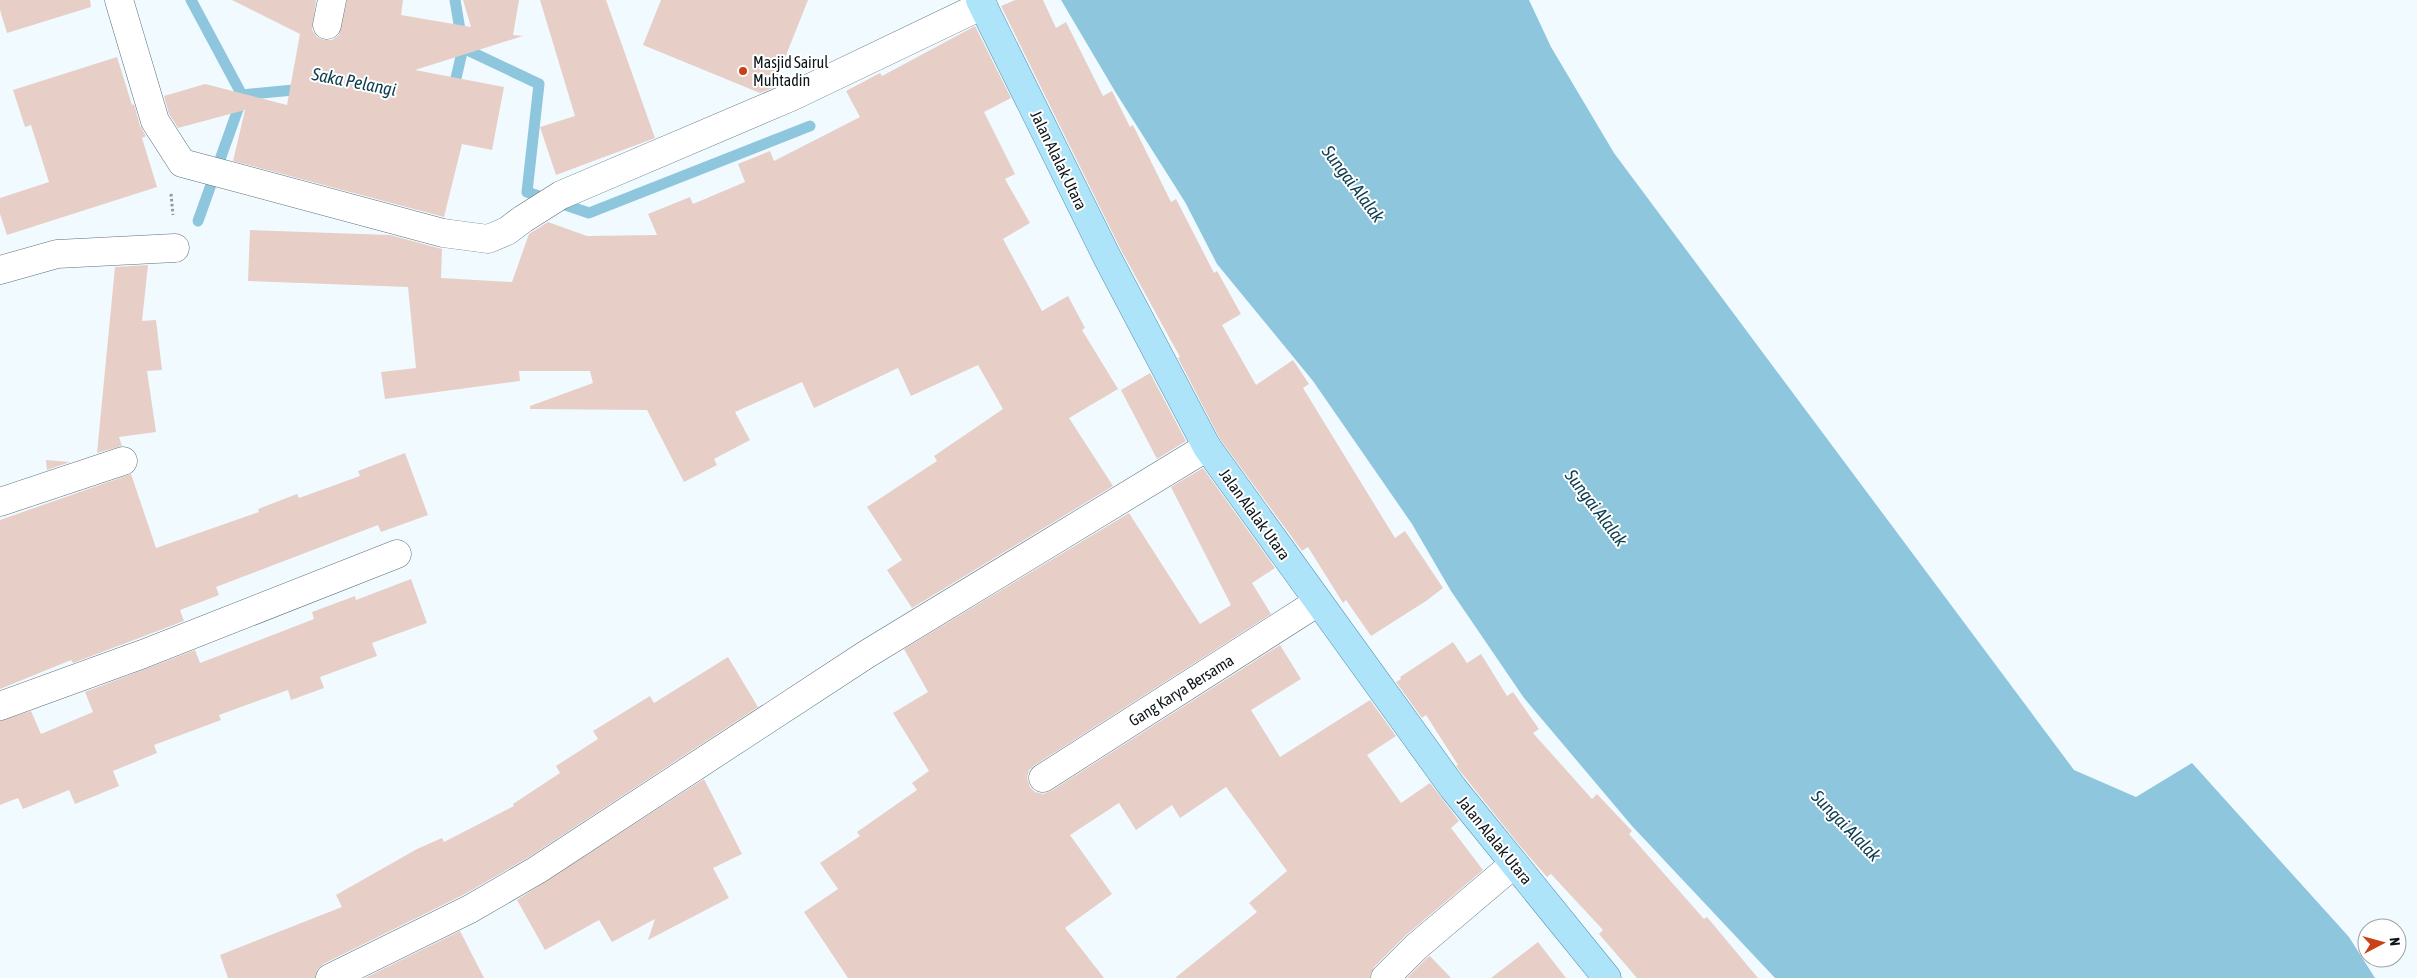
<svg xmlns="http://www.w3.org/2000/svg" width="2417" height="978" font-family="'Asap Condensed',sans-serif">
	<style>
		.water { fill: #8ec6de }
		.lines { fill: none; stroke-linecap: round; stroke-linejoin: round }
		.stream { stroke: #8ec6de; stroke-width: 11 }
		.building { fill: #e7cfc8 }
		.minor-casing { stroke: #5c717b; stroke-width: 29 }
		.primary-casing { stroke: #5390a9; stroke-width: 29 }
		.path { stroke: #929a9f; stroke-width: 3; stroke-dasharray: 2.5 2.5; stroke-linecap: butt }
		.minor { stroke: #fff; stroke-width: 28 }
		.primary { stroke: #aee4fa; stroke-width: 28 }
		.poi-dot { fill: #c94115; stroke: #fff; stroke-width: 2 }
		.labels { text-anchor: middle; stroke-width: 4; stroke-linejoin: round; paint-order: stroke }
		.poi-label { font-size: 16px; fill: #0e161a; stroke: #fff; text-anchor: start }
		.street-label { font-size: 16px; fill: #0e161a; stroke: #fff }
		.water-label { font-size: 18px; font-style: italic; fill: #0c3e4f; stroke: #fff }
	</style>
	<rect width="100%" height="100%" fill="#f1faff"/>
	<polygon class="water" points="1061,0 1529,0 1551,47 1614,153 2074,770 2136,797 2192,763 2349,937 2375,978 1775,978 1632,826 1524,698 1451,591 1412,524 1313,381 1217,264 1185,202 1116,93"/>
	<g class="lines">
		<g class="stream">
			<polyline points="191,0 242,95 304,89"/>
			<polyline points="463,48 539,84 527,192 589,213 810,126"/>
			<polyline points="453,91 463,48 455,0"/>
			<polyline points="198,221 242,98"/>
		</g>
	</g>
	<g class="building">
		<polygon points="0,0 90,0 91,7 7,33 0,10"/>
		<polygon points="232,0 316,0 312,30 317,37 324,40 332,40 339,35 347,0 403,0 401,15 471,27 463,0 519,0 513,35 523,36 415,70 504,87 492,150 462,144 444,217 233,161 245,110 178,128 169,114 164,96 205,84 287,105 300,34"/>
		<polygon points="540,0 606,0 655,138 556,175 540,127 575,116"/>
		<polygon points="661,0 808,0 773,88 760,93 643,45"/>
		<polygon points="1015,0 1043,0 1056,28 1066,22 1103,96 1112,91 1130,127 1133,125 1171,202 1176,199 1214,273 1217,271 1241,314 1222,325 1256,385 1293,360 1309,384 1303,388 1395,538 1405,531 1443,588 1426,601 1371,636 1346,600 1343,603 1308,547 1302,551 1220,439 1178,358 1180,357 1121,250 1001,6"/>
		<polygon points="975,26 1011,98 984,112 1015,174 1005,179 1030,223 1003,239 1042,311 1068,296 1085,328 1082,330 1118,389 1069,418 1113,486 912,608 887,570 902,560 867,507 937,461 934,456 1003,409 978,365 911,396 898,368 814,408 802,382 735,412 750,440 714,459 717,465 684,482 647,410 530,409 530,406 593,383 590,371 519,371 520,381 385,399 381,372 416,368 408,287 248,281 250,230 390,235 442,249 441,278 512,282 529,234 548,222 587,236 657,235 648,214 690,197 693,204 745,182 738,164 770,151 774,161 860,117 846,91 880,73 882,76"/>
		<polygon points="117,57 132,105 134,104 140,126 146,136 142,138 157,187 7,235 0,214 0,198 49,182 31,125 25,127 13,90"/>
		<polygon points="148,265 142,321 156,320 162,370 147,371 156,432 119,437 122,446 97,453 115,267"/>
		<polygon points="1150,373 1186,441 1157,459 1121,390"/>
		<polygon points="405,453 428,515 381,532 378,525 216,587 219,595 180,610 184,621 73,663 71,660 0,689 0,520 131,474 156,548 259,512 258,509 297,494 299,498 360,476 358,471"/>
		<polygon points="46,460 70,462 47,470"/>
		<polygon points="1203,468 1275,568 1252,583 1271,614 1035,765 1029,770 1027,778 1030,787 1035,792 1043,794 1051,791 1280,645 1301,679 1251,710 1280,757 1370,700 1396,736 1367,755 1401,803 1430,783 1459,821 1451,828 1483,870 1405,936 1374,967 1370,978 1175,978 1257,912 1249,903 1287,871 1226,787 1180,818 1172,805 1136,830 1119,803 1070,835 1112,894 1065,928 1104,978 848,978 804,912 838,889 820,863 860,836 857,832 917,790 912,783 929,771 893,713 928,692 904,649 1129,513 1200,624 1231,605 1171,487"/>
		<polygon points="411,579 427,623 372,643 377,656 320,677 324,688 291,700 288,690 219,715 221,720 154,745 157,753 113,771 119,786 75,804 69,790 23,809 18,798 0,805 0,721 31,711 41,734 93,712 85,692 195,650 200,663 314,619 312,612 355,596 356,600"/>
		<polygon points="1453,642 1467,663 1481,654 1507,696 1513,692 1539,729 1533,733 1592,799 1597,794 1632,831 1629,834 1704,919 1707,917 1758,978 1637,978 1599,934 1603,930 1551,874 1547,877 1520,846 1456,766 1458,765 1426,715 1422,718 1396,682 1401,679 1400,677"/>
		<polygon points="728,657 758,707 529,857 463,895 323,964 317,970 315,978 228,978 220,955 342,907 336,895 417,849 442,838 444,842 514,806 513,804 560,773 556,766 598,739 593,731 650,696 654,703"/>
		<polygon points="704,779 742,854 713,868 729,898 648,940 655,919 612,942 599,920 545,950 517,900"/>
		<polygon points="460,931 484,978 365,978"/>
		<polygon points="1538,942 1566,978 1491,978"/>
		<polygon points="1430,956 1451,978 1407,978 1427,958"/>
	</g>
	<g class="lines">
		<defs>
			<g id="minor">
				<polyline points="119,0 155,121 182,163 443,233 488,239 507,231 523,219 561,195 791,97 983,5"/>
				<polyline points="327,25 332,0"/>
				<polyline points="0,270 57,254 175,248"/>
				<polyline points="0,502 123,461"/>
				<polyline points="0,706 143,654 397,554"/>
				<polyline points="1043,778 1318,602"/>
				<polyline points="330,978 470,909 537,870 867,654 1207,447"/>
				<polyline points="1385,978 1416,947 1514,864"/>
			</g>
			<polyline id="primary" points="980,0 1107,257 1207,447 1453,788 1607,978"/>
		</defs>
		<use href="#minor" class="minor-casing"/>
		<use href="#primary" class="primary-casing"/>
		<polyline class="path" points="171,194 173,215"/>
		<use href="#minor" class="minor"/>
		<use href="#primary" class="primary"/>
	</g>
	<circle class="poi-dot" cx="743" cy="71" r="5"/>
	<g class="labels">
		<g class="poi-label">
			<text x="753" y="68">Masjid Sairul<tspan x="753" dy="18">Muhtadin</tspan></text>
		</g>
		<g class="street-label">
			<text transform="translate(1059 160) rotate(64)" y="6">Jalan Alalak Utara</text>
			<text transform="translate(1255 514) rotate(54)" y="6">Jalan Alalak Utara</text>
			<text transform="translate(1181 690) rotate(-32)" y="6">Gang Karya Bersama</text>
			<text transform="translate(1495 840) rotate(51)" y="6">Jalan Alalak Utara</text>
		</g>
		<g class="water-label">
			<text transform="translate(354 82) rotate(11)" y="6">Saka Pelangi</text>
			<text transform="translate(1353 184) rotate(53)" y="6">Sungai Alalak</text>
			<text transform="translate(1596 508) rotate(53)" y="6">Sungai Alalak</text>
			<text transform="translate(1846 826) rotate(46)" y="6">Sungai Alalak</text>
		</g>
	</g>
	<g transform="translate(2382 943) rotate(84)"><circle r="24" fill="#ffffff" stroke="#9fa2a3"/>
	<path d="M0-4L9 19L0 12L-9 19Z" fill="#c94115"/>
	<text y="-8" font-size="14" font-weight="bold" text-anchor="middle" fill="#0e161a">N</text>
	</g>
</svg>
